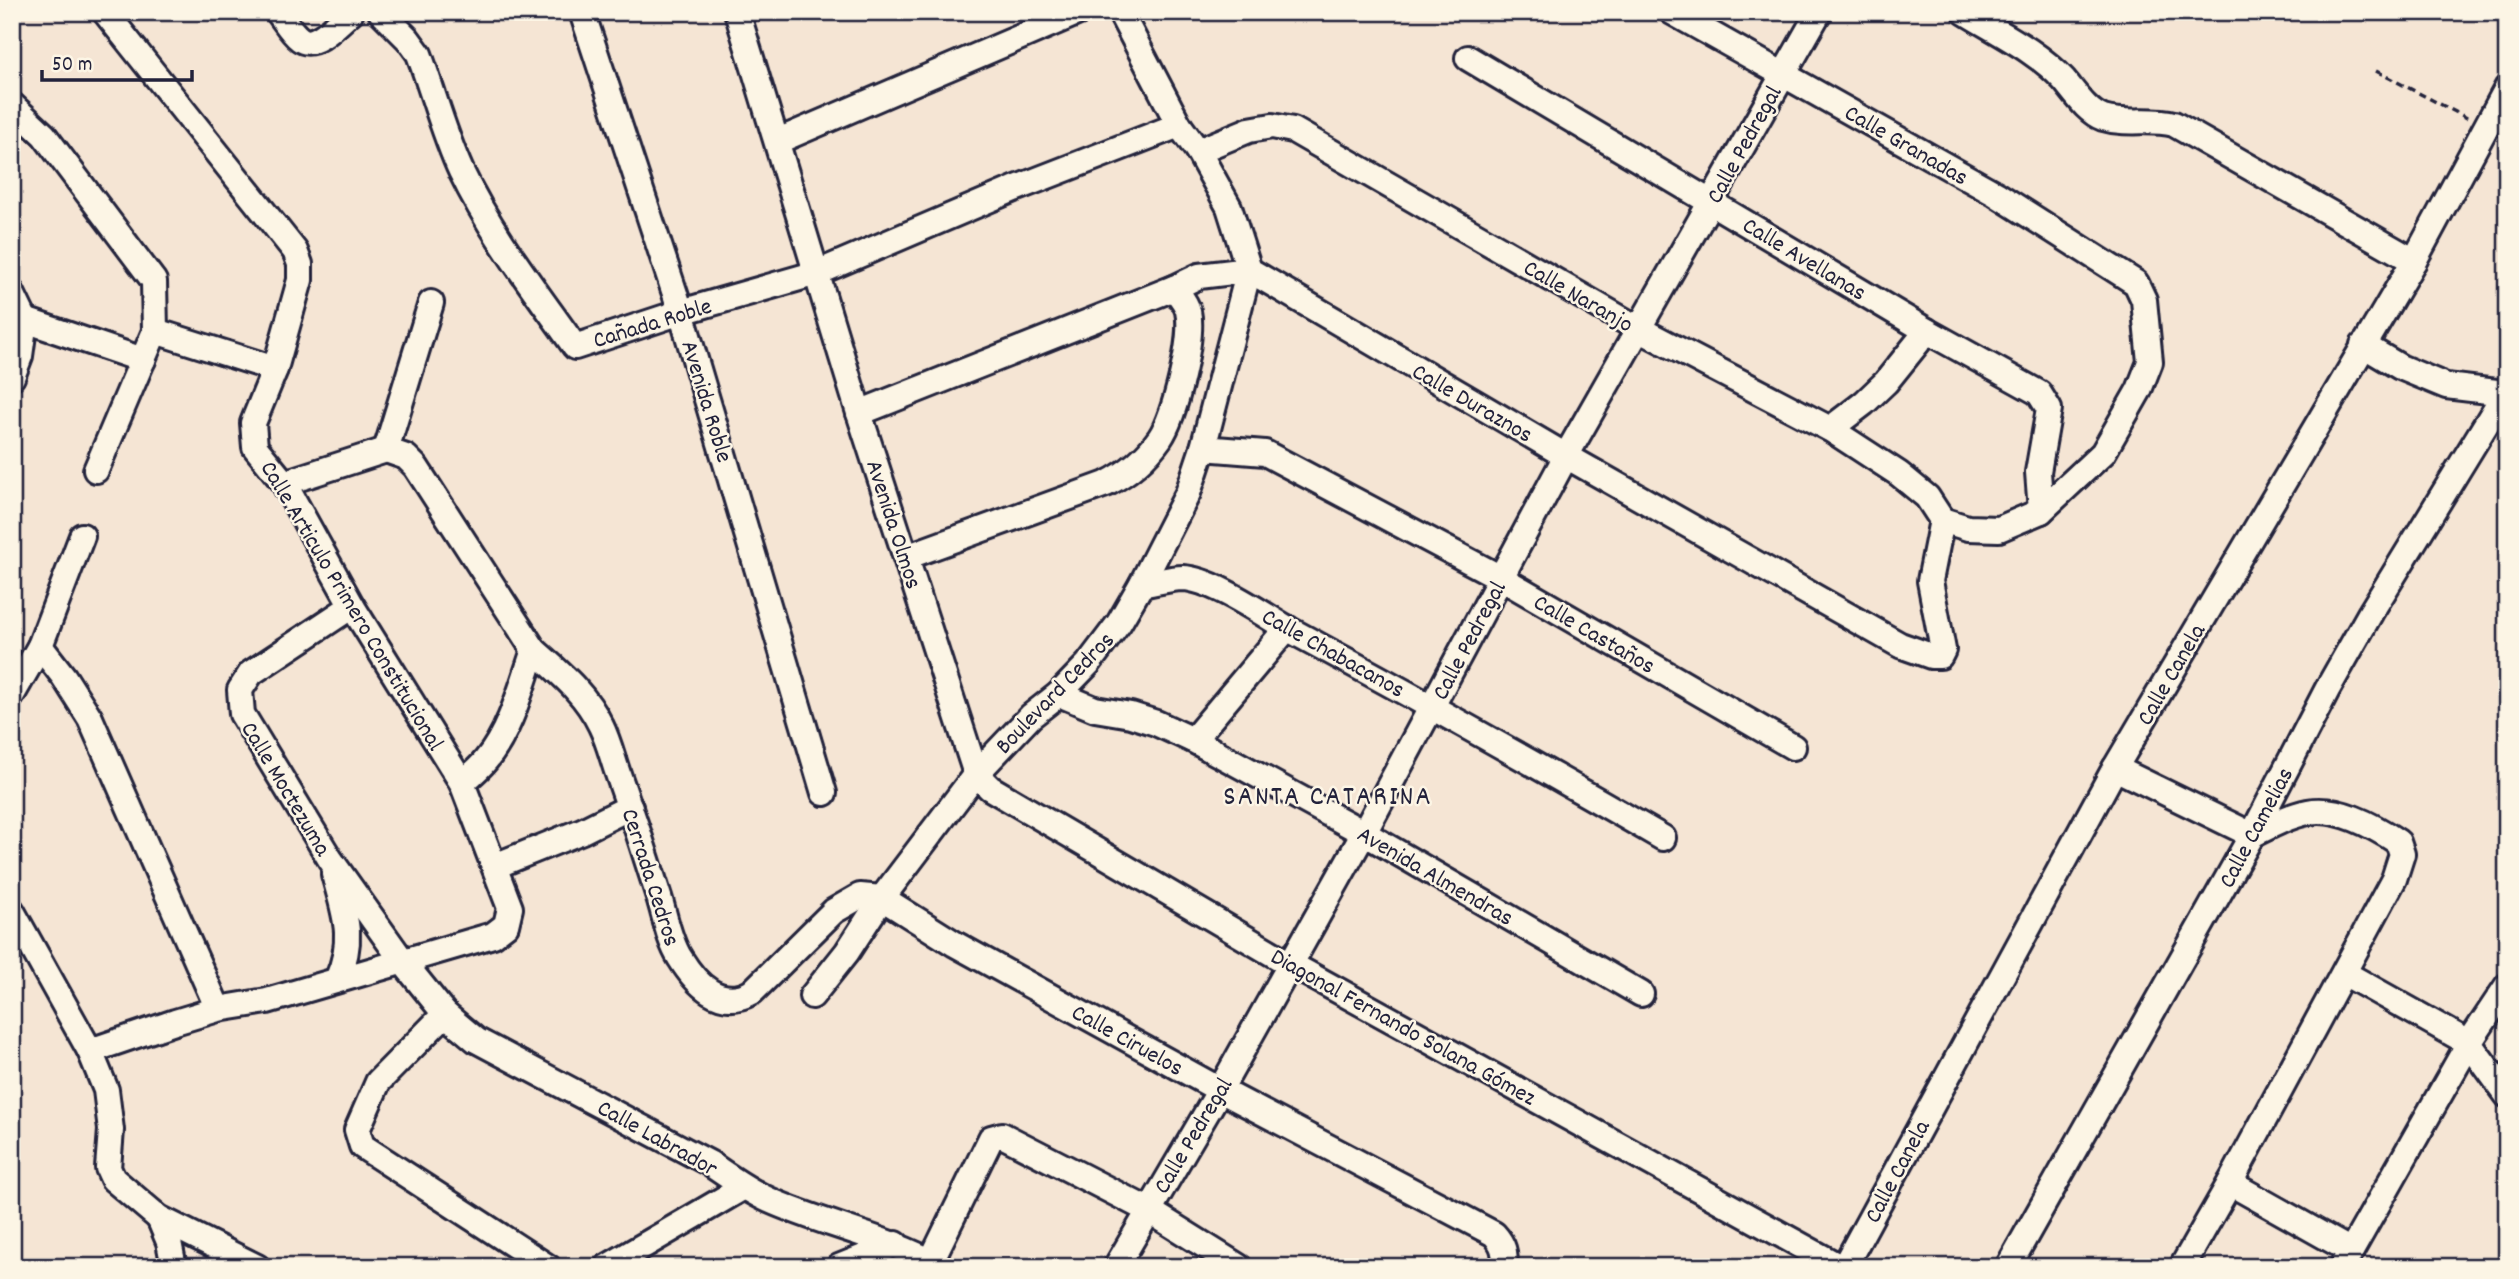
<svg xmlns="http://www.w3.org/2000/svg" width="2519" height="1279" font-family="Dekko,sans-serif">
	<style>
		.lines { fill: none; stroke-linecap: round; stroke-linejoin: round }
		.minor-casing { stroke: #22223b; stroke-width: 30 }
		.path { stroke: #22223b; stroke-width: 3.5; stroke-dasharray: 7 5; stroke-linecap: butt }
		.minor { stroke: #fcf5e5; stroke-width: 24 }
		.labels { text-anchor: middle; stroke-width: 5; stroke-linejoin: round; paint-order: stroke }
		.street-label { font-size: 24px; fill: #22223b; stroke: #fcf5e5 }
		.quarter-label { font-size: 28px; letter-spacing: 2px; fill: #22223b; stroke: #fcf5e5 }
	</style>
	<rect width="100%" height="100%" fill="#f5e5d4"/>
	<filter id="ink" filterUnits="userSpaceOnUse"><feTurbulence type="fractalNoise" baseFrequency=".0143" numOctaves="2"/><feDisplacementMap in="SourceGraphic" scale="14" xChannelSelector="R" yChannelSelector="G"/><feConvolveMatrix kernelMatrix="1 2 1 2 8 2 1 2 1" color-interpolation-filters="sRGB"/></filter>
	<g filter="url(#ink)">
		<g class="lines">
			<defs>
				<g id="minor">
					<path d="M278,12C285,21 291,32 300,39C315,50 339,22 351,12"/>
					<path d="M381,12L408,39L419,54C433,92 444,134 461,171C491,234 535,290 575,347L681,312L817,273L1014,189L1179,125"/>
					<polyline points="582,12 681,312 824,793"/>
					<polyline points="737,12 859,413 976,774 990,788 1290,964 1840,1267"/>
					<polyline points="1120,12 1179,125 1198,151 1229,207 1249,270 1566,456 1900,645 1931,656 1940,656 1943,650 1930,581 1942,520"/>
					<polyline points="1672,12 1996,194 2136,283 2144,300 2150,362 2139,390 2103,453 2041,511 1999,529 1968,528 1942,520"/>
					<path d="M1965,12C1999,33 2037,51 2064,80C2075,93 2087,112 2103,118C2126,125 2151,118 2174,124L2414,261"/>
					<polyline points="1468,58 1927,331 2039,393 2049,409 2038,472 2041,511"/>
					<polyline points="12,105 44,135 154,281 155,331 96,470"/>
					<polyline points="778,141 1079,12"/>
					<polyline points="1198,151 1249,130 1272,126 1293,130 1637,328 1830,429 1899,474 1927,497 1942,520"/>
					<polyline points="12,293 25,320 20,356 12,377"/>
					<polyline points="25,320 143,360"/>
					<polyline points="155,331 275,369"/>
					<polyline points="2363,345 2400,367 2446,386 2505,393"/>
					<polyline points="859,413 1174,288 1199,276 1249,270"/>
					<polyline points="1830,429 1864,403 1886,382 1927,331"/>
					<polyline points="1203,448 1265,453 1501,578 1793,747"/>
					<path d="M386,450L406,457L416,467L534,650C522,685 510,732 486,760C479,769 470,776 462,783"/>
					<polyline points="386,450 431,303"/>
					<polyline points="284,483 386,450"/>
					<path d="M906,557L1106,484C1128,473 1146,458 1160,438C1175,416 1194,338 1188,311C1186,302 1179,295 1174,288"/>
					<path d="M1141,585C1154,583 1170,578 1183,578C1213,579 1265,616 1292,631C1417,698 1540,767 1663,838"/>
					<path d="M352,606L251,673L240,690L242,714L330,859L404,963L445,1014L476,1040L709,1163C728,1176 747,1190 769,1200C825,1225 887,1237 941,1267"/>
					<polyline points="40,646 64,677 90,718 218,1009"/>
					<path d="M534,650C560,673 586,694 601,726C608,740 612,756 617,771C632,813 646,855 659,897C665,916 669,941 680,958C696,984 720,1010 752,992L834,911L860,896L882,898L955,944L1220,1090L1494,1234C1504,1245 1505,1252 1505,1267"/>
					<polyline points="1059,694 1095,709 1131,715 1156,723 1193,740 1364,833 1641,994"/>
					<polyline points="12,695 40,646 82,536"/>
					<polyline points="1193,740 1287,628"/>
					<polyline points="2115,768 2252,835"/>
					<polyline points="495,866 582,831 630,807"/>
					<path d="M334,874C345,915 355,938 338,978"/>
					<polyline points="12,911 90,1051 106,1090 111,1130 108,1168 113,1179 159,1218 257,1267"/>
					<polyline points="2344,973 2469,1043 2507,1095"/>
					<polyline points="812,996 847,952 882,898 976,774 1031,716 1059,694 1088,664 1119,623 1141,585 1188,493 1203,448 1249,270"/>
					<polyline points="445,1014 378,1082 357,1130 362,1146 548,1267"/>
					<polyline points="90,1051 175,1022 218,1009 267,1001 493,935 506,925 510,908 462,783 352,606 284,483 255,447 253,423 275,369 300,280 300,264 295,251 105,12"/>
					<polyline points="2230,1183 2351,1251"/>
					<polyline points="159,1218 169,1242 174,1267"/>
					<polyline points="931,1261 991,1138 1002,1135 1148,1210 1239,1267"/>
					<polyline points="607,1267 744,1187"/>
					<polyline points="839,1267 896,1244"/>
					<polyline points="1116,1267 1220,1090 1364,833 1566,456 1819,12"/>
					<polyline points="1844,1267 2115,768 2414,261 2507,88"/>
					<polyline points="2008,1267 2252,835 2328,688 2371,612 2507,390"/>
					<path d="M2182,1267L2230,1183L2394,879L2402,854L2398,842C2374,826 2337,806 2308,812C2288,816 2270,826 2252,835"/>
					<polyline points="2342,1267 2469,1043 2507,986"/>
				</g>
			</defs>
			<use href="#minor" class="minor-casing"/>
			<polyline class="path" points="2376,71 2467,118"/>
			<use href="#minor" class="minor"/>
		</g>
	</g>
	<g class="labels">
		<g class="street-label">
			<text transform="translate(1743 144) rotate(-61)" y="8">Calle Pedregal</text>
			<text transform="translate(1907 144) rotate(30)" y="8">Calle Granadas</text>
			<text transform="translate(1805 258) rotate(31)" y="8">Calle Avellanas</text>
			<text transform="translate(1579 295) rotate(30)" y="8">Calle Naranjo</text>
			<text transform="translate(652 322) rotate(-17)" y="8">Cañada Roble</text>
			<text transform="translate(708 401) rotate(73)" y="8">Avenida Roble</text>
			<text transform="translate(1473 402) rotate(30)" y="8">Calle Duraznos</text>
			<text transform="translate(895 524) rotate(72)" y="8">Avenida Olmos</text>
			<text transform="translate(353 605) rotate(59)" y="8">Calle Articulo Primero Constitucional</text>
			<text transform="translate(1595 633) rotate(30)" y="8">Calle Castaños</text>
			<text transform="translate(1468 640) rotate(-62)" y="8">Calle Pedregal</text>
			<text transform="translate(1334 652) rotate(29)" y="8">Calle Chabacanos</text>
			<text transform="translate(2170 674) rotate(-60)" y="8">Calle Canela</text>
			<text transform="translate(1054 692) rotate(-46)" y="8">Boulevard Cedros</text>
			<text transform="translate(287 788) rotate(59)" y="8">Calle Moctezuma</text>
			<text transform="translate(2255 827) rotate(-62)" y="8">Calle Camelias</text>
			<text transform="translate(1436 875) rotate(30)" y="8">Avenida Almendras</text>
			<text transform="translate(652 877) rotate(72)" y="8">Cerrada Cedros</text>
			<text transform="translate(1404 1026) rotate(29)" y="8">Diagonal Fernando Solana Gómez</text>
			<text transform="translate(1128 1039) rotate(29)" y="8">Calle Ciruelos</text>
			<text transform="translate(1192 1135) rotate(-59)" y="8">Calle Pedregal</text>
			<text transform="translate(658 1137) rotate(29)" y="8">Calle Labrador</text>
			<text transform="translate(1896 1171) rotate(-62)" y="8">Calle Canela</text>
		</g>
		<g class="quarter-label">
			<text x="1328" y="804">SANTA CATARINA</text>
		</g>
	</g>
	<rect width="2519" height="1279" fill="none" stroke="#fcf5e5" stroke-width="42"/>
	<rect x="21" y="21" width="2477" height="1237" fill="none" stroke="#22223b" stroke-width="2.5" filter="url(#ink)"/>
	<path d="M42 70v10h150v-10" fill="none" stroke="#22223b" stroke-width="3.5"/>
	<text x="52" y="70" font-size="21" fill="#22223b" stroke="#fcf5e5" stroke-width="5" paint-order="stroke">50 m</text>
</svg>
